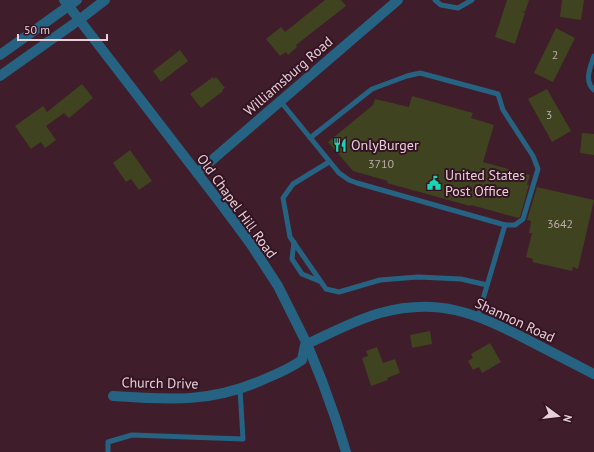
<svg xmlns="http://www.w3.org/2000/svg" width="594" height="452" font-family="'PT Sans',sans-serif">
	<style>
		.building { fill: #3f431f }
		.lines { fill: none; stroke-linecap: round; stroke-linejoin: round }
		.service { stroke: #266382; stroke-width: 5 }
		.minor { stroke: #266382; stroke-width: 10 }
		.tertiary { stroke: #266382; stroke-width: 10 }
		.labels { text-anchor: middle; stroke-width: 4; stroke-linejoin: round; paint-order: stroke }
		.number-label { font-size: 12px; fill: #bcaca9 }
		.street-label { font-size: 14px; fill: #e6cfd7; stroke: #341422 }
		.poi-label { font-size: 14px; fill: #e6cfd7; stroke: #341422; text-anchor: start }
	</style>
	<rect width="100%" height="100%" fill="#3f1d2b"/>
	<g class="building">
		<polygon points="325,0 341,0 346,6 296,45 297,47 288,55 286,52 280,56 266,39 281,27 285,32"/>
		<polygon points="507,0 529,0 525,12 521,11 525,13 515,44 495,37"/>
		<polygon points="562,0 584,0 581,20 560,17"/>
		<polygon points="556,28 575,38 553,82 534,73"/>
		<polygon points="180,50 188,61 161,82 153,71"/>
		<polygon points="213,77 214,79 216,77 225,88 222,90 223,91 201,108 190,94"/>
		<polygon points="82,84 93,98 69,118 64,113 46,126 56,140 45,148 41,142 31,149 15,126 43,106 47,112"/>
		<polygon points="547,89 571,131 552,142 528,99"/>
		<polygon points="412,96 473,113 471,118 494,125 483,162 530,175 527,185 529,185 520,217 518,218 471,205 470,206 387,183 388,181 353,171 328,142 373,105 375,99 409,107"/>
		<polygon points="582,133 594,134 594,155 580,153"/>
		<polygon points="130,150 152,181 139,190 131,179 126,182 113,163"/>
		<polygon points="537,187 594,200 578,269 573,267 572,271 532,262 533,259 526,257 532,233 529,233 531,221 527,220"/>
		<polygon points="430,331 432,344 412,348 410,335"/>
		<polygon points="490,343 501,362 482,373 479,367 473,370 468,361 473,358 471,354"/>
		<polygon points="377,347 383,363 395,359 400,373 387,378 388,380 371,386 362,358 368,356 366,351"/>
	</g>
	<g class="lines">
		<g class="service">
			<polyline points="435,0 441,5 458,8 472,0"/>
			<path d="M594,56C590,68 584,81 594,90"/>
			<polyline points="281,102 339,173 349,180 357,183 505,225 515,225 523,219 538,169 533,156 503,110 498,94 420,73 407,76 372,89 310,138"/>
			<polyline points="329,162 293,184 283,198 290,237 326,289 339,292 380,280 418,277 461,279 487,285"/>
			<polyline points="294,242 292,259 302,274 319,281"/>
			<polyline points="478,316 505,225"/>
			<polyline points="108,452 108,442 132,435 243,439 240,389"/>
		</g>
		<g class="minor">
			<polyline points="0,55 77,0"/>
			<polyline points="0,76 79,20 105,0"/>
			<polyline points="197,173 398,0"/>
			<path d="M113,396C170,400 213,403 267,378C279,373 291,368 302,360L305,345L307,344"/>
		</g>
		<g class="tertiary">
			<polyline points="64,0 221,204 250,243 278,286 307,344 322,381 336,420 346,452"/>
			<path d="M307,344C331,333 355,320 380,313C438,297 475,313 526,339C549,351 571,362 594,374"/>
		</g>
	</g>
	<defs>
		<symbol id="restaurant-bare" viewBox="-9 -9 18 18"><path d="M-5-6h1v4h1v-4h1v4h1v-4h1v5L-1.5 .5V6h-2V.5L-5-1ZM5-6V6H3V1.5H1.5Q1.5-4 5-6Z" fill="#1ad5b2" stroke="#341422" stroke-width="2.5" paint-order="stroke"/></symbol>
		<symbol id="civic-bare" viewBox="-9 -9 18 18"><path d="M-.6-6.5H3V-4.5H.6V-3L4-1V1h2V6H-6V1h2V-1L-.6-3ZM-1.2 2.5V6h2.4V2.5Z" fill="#1ad5b2" stroke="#341422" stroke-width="2.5" paint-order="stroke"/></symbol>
	</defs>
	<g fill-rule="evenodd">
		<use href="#restaurant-bare" x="330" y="135" width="20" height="20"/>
		<use href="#civic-bare" x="424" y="173" width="20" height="20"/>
	</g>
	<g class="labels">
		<g class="number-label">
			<text x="555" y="59">2</text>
			<text x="549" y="119">3</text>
			<text x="381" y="168">3710</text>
			<text x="560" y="228">3642</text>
		</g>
		<g class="street-label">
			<text transform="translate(288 76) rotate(-41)" y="5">Williamsburg Road</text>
			<text transform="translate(237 206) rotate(54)" y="5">Old Chapel Hill Road</text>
			<text transform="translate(515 320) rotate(25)" y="5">Shannon Road</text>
			<text transform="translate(160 383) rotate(1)" y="5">Church Drive</text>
		</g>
		<g class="poi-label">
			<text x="351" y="150">OnlyBurger</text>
			<text x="445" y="180">United States<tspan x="445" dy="16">Post Office</tspan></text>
		</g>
	</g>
	<g transform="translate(558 416) rotate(105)" stroke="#341422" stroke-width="3" paint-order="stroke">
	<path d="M0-3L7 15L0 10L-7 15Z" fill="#e6cfd7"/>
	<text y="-6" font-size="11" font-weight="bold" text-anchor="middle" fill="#e6cfd7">N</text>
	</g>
	<path d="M18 34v6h89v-6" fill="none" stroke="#e6cfd7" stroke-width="2"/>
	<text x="24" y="34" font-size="12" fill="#e6cfd7" stroke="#341422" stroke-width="3" paint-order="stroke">50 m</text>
</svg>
